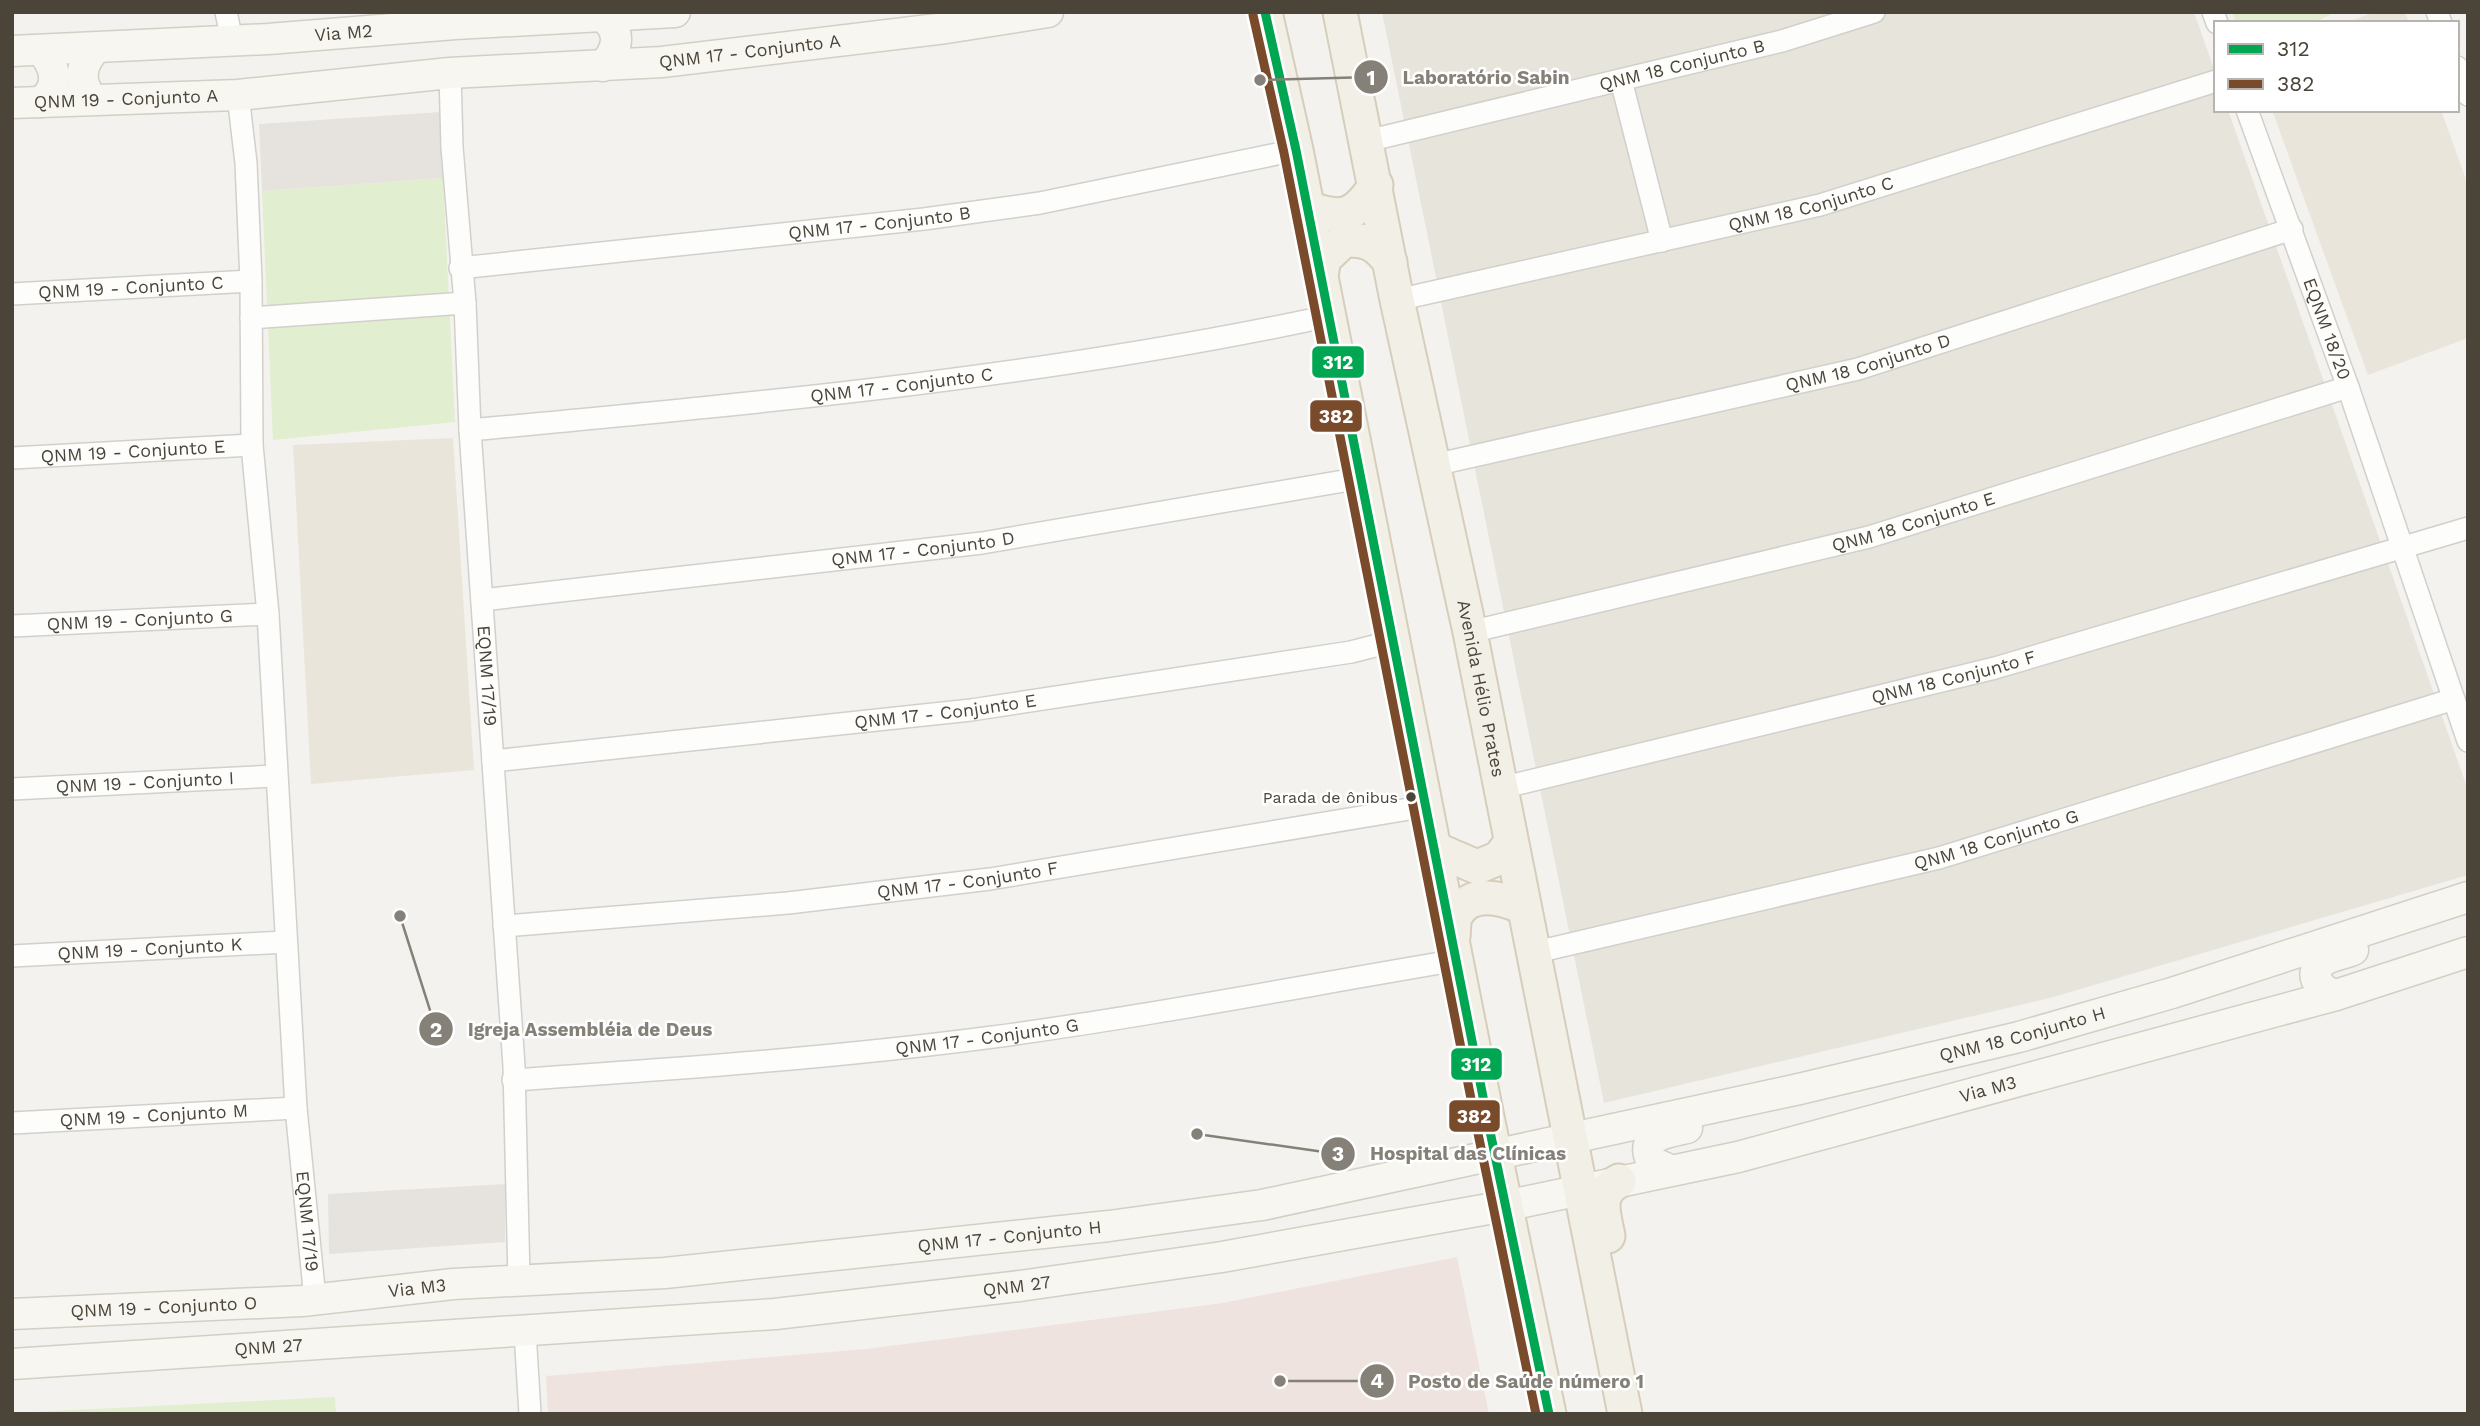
<svg xmlns="http://www.w3.org/2000/svg" width="2480" height="1426" font-family="'Work Sans',sans-serif">
	<style>
		.residential { fill: #e7e4dc }
		.education { fill: #eae5da }
		.medical { fill: #eee3df }
		.green { fill: #e1eecf }
		.parking { fill: #e6e3df }
		.lines { fill: none; stroke-linecap: round; stroke-linejoin: round }
		.minor-casing { stroke: #d2d0cb; stroke-width: 24 }
		.secondary-casing { stroke: #d3cfc5; stroke-width: 33 }
		.primary-casing { stroke: #d6cebb; stroke-width: 37 }
		.minor { stroke: #fdfdfc; stroke-width: 21 }
		.secondary { stroke: #f7f6f1; stroke-width: 30 }
		.primary { stroke: #f2efe6; stroke-width: 33 }
		.bus-1-casing { stroke: #fff; stroke-width: 14 }
		.bus-2-casing { stroke: #fff; stroke-width: 14 }
		.bus-1 { stroke: #00a651; stroke-width: 9 }
		.bus-2 { stroke: #7a4b2a; stroke-width: 9 }
		.bus-dot { fill: #4b4439; stroke: #fff; stroke-width: 2.5 }
		.labels { text-anchor: middle; stroke-width: 5; stroke-linejoin: round; paint-order: stroke }
		.bus-label { font-size: 16px; fill: #4b4439; stroke: #fff; text-anchor: end }
		.street-label { font-size: 18px; fill: #4b4439; stroke: #fff }
		.leader { fill: none; stroke: #868178; stroke-width: 2.5 }
		.callout-dot { fill: #868178; stroke: #fff; stroke-width: 2.5 }
		.mark-label { font-size: 21px; text-anchor: middle; font-weight: bold; fill: #fff }
		.callout-label { font-size: 19px; text-anchor: middle; font-weight: bold; fill: #868178; stroke: #fff; stroke-width: 5; stroke-linejoin: round; paint-order: stroke }
		.line-badge { stroke: #fff; stroke-width: 2.5 }
		.badge-label { font-size: 19px; text-anchor: middle; font-weight: bold; fill: #fff }
	</style>
	<rect width="100%" height="100%" fill="#f4f2ee"/>
	<polygon class="residential" points="1382,12 2194,12 2216,75 2216,110 2228,110 2468,790 2468,875 2050,998 1604,1103"/>
	<g class="education">
		<polygon points="2375,12 2405,12 2409,23 2345,23"/>
		<polygon points="2272,110 2441,110 2468,185 2468,338 2368,375"/>
		<polygon points="453,438 474,770 311,784 293,445"/>
	</g>
	<polygon class="medical" points="1457,1257 1489,1414 548,1414 546,1376 866,1349 1223,1303"/>
	<g class="green">
		<polygon points="2232,12 2337,12 2312,23 2236,23"/>
		<polygon points="443,178 455,422 273,440 262,191"/>
		<polygon points="335,1397 336,1414 12,1414 12,1413"/>
	</g>
	<g class="parking">
		<polygon points="440,112 443,178 262,191 259,124"/>
		<polygon points="505,1184 505,1242 329,1254 328,1194"/>
	</g>
	<g class="lines">
		<defs>
			<g id="minor">
				<polyline points="226,12 232,41"/>
				<polyline points="2213,12 2217,23"/>
				<polyline points="2437,12 2441,23"/>
				<polyline points="2457,67 2468,95"/>
				<path id="s1" d="M450,73L452,147L465,303L470,430L514,1066L519,1280"/>
				<polyline points="1621,80 1662,241"/>
				<path id="s2" d="M238,95L246,163L251,281L252,445L268,614L296,1108L315,1299"/>
				<path id="s3" d="M2247,110L2348,387L2468,741"/>
				<path id="s4" d="M1367,141L1782,41L1874,12"/>
				<path id="s5" d="M460,268L924,219L1040,203L1296,150"/>
				<path id="s6" d="M12,294L251,281"/>
				<path id="s7" d="M1397,300L1820,205L2216,81"/>
				<polyline points="251,318 465,303"/>
				<path id="s8" d="M470,430C758,403 1046,377 1329,316"/>
				<path id="s9" d="M12,458L252,445"/>
				<path id="s10" d="M1434,465L1858,369L2292,229"/>
				<path id="s11" d="M482,600L982,543L1361,478"/>
				<path id="s12" d="M12,626L268,614"/>
				<path id="s13" d="M1470,632L1869,537L2348,387"/>
				<path id="s14" d="M493,761L971,710L1351,652L1394,641"/>
				<path id="s15" d="M1501,788L1995,668L2468,528"/>
				<path id="s16" d="M12,789L276,776"/>
				<path id="s17" d="M504,926L788,903L990,879L1427,806"/>
				<path id="s18" d="M1532,953L1939,858L2454,699"/>
				<path id="s19" d="M12,956L286,942"/>
				<path id="s20" d="M513,1080C673,1069 833,1058 993,1037C1149,1016 1303,986 1458,960"/>
				<path id="s21" d="M12,1123L296,1108"/>
				<polyline points="525,1332 530,1414"/>
			</g>
			<g id="secondary">
				<path d="M599,14C622,29 620,47 603,66"/>
				<path d="M41,50C56,67 61,86 41,102"/>
				<path id="s22" d="M12,51L268,39L455,24L675,12"/>
				<path d="M92,99C78,81 80,65 96,48"/>
				<path id="s23" d="M12,103L238,95L450,73L662,62L946,28L1048,12"/>
				<path d="M2336,995C2322,992 2306,975 2322,962C2329,956 2344,954 2353,950"/>
				<path d="M1670,1170L1652,1162C1637,1135 1669,1132 1687,1128"/>
				<path id="s24" d="M12,1314L302,1301L453,1284L665,1273L1109,1226L1262,1205L1799,1089L2019,1037L2172,993L2468,897"/>
				<path id="s25" d="M12,1364L775,1314L1020,1286L1222,1257L1505,1206L1738,1157L2336,995L2468,952"/>
			</g>
			<g id="primary">
				<polyline points="1265,12 1296,150 1487,1117 1549,1414"/>
				<path id="s26" d="M1340,12L1397,300L1470,632L1625,1414"/>
				<path d="M1308,208C1344,221 1355,216 1376,185"/>
				<path d="M1321,275L1324,259L1344,240C1367,239 1376,244 1390,262"/>
				<polyline points="1435,849 1477,867 1499,858 1510,844"/>
				<path d="M1453,937C1454,931 1453,920 1456,915C1470,889 1503,898 1522,907"/>
				<path d="M1608,1236C1604,1215 1595,1193 1619,1181"/>
			</g>
		</defs>
		<use href="#minor" class="minor-casing"/>
		<use href="#secondary" class="secondary-casing"/>
		<use href="#primary" class="primary-casing"/>
		<use href="#minor" class="minor"/>
		<use href="#secondary" class="secondary"/>
		<use href="#primary" class="primary"/>
		<defs>
			<polyline id="bus-1" points="1265,12 1296,150 1487,1117 1549,1414"/>
			<polyline id="bus-2" points="1253,15 1284,153 1475,1119 1536,1414"/>
		</defs>
		<use href="#bus-1" class="bus-1-casing"/>
		<use href="#bus-2" class="bus-2-casing"/>
		<use href="#bus-1" class="bus-1"/>
		<use href="#bus-2" class="bus-2"/>
	</g>
	<circle class="bus-dot" cx="1411" cy="797" r="6"/>
	<g class="labels">
		<g class="bus-label">
			<text x="1398" y="803">Parada de ônibus</text>
		</g>
		<g class="street-label">
			<text dy="6" stroke="none"><textPath href="#s22" startOffset="332">Via M2</textPath></text>
			<text dy="6" stroke="none"><textPath href="#s23" startOffset="740">QNM 17 - Conjunto A</textPath></text>
			<text dy="6" stroke="none"><textPath href="#s4" startOffset="324">QNM 18 Conjunto B</textPath></text>
			<text dy="6" stroke="none"><textPath href="#s23" startOffset="114">QNM 19 - Conjunto A</textPath></text>
			<text dy="6" stroke="none"><textPath href="#s7" startOffset="425">QNM 18 Conjunto C</textPath></text>
			<text dy="6" stroke="none"><textPath href="#s5" startOffset="422">QNM 17 - Conjunto B</textPath></text>
			<text dy="6" stroke="none"><textPath href="#s6" startOffset="119">QNM 19 - Conjunto C</textPath></text>
			<text dy="6" stroke="none"><textPath href="#s3" startOffset="233">EQNM 18/20</textPath></text>
			<text dy="6" stroke="none"><textPath href="#s10" startOffset="446">QNM 18 Conjunto D</textPath></text>
			<text dy="6" stroke="none"><textPath href="#s8" startOffset="434">QNM 17 - Conjunto C</textPath></text>
			<text dy="6" stroke="none"><textPath href="#s9" startOffset="121">QNM 19 - Conjunto E</textPath></text>
			<text dy="6" stroke="none"><textPath href="#s13" startOffset="457">QNM 18 Conjunto E</textPath></text>
			<text dy="6" stroke="none"><textPath href="#s11" startOffset="444">QNM 17 - Conjunto D</textPath></text>
			<text dy="6" stroke="none"><textPath href="#s12" startOffset="128">QNM 19 - Conjunto G</textPath></text>
			<text dy="6" stroke="none"><textPath href="#s1" startOffset="604">EQNM 17/19</textPath></text>
			<text dy="6" stroke="none"><textPath href="#s15" startOffset="466">QNM 18 Conjunto F</textPath></text>
			<text dy="6" stroke="none"><textPath href="#s26" startOffset="691">Avenida Hélio Prates</textPath></text>
			<text dy="6" stroke="none"><textPath href="#s14" startOffset="455">QNM 17 - Conjunto E</textPath></text>
			<text dy="6" stroke="none"><textPath href="#s16" startOffset="133">QNM 19 - Conjunto I</textPath></text>
			<text dy="6" stroke="none"><textPath href="#s18" startOffset="478">QNM 18 Conjunto G</textPath></text>
			<text dy="6" stroke="none"><textPath href="#s17" startOffset="466">QNM 17 - Conjunto F</textPath></text>
			<text dy="6" stroke="none"><textPath href="#s19" startOffset="138">QNM 19 - Conjunto K</textPath></text>
			<text dy="6" stroke="none"><textPath href="#s24" startOffset="2035">QNM 18 Conjunto H</textPath></text>
			<text dy="6" stroke="none"><textPath href="#s20" startOffset="476">QNM 17 - Conjunto G</textPath></text>
			<text dy="6" stroke="none"><textPath href="#s25" startOffset="2000">Via M3</textPath></text>
			<text dy="6" stroke="none"><textPath href="#s21" startOffset="142">QNM 19 - Conjunto M</textPath></text>
			<text dy="6" stroke="none"><textPath href="#s2" startOffset="1129">EQNM 17/19</textPath></text>
			<text dy="6" stroke="none"><textPath href="#s24" startOffset="1001">QNM 17 - Conjunto H</textPath></text>
			<text dy="6" stroke="none"><textPath href="#s25" startOffset="1008">QNM 27</textPath></text>
			<text dy="6" stroke="none"><textPath href="#s24" startOffset="406">Via M3</textPath></text>
			<text dy="6" stroke="none"><textPath href="#s24" startOffset="152">QNM 19 - Conjunto O</textPath></text>
			<text dy="6" stroke="none"><textPath href="#s25" startOffset="257">QNM 27</textPath></text>
		</g>
	</g>
	<path class="leader" d="M1260 80L1371 77M400 916L436 1029M1197 1134L1338 1154M1280 1381L1377 1381"/>
	<g class="callout-dot">
		<circle cx="1260" cy="80" r="7"/>
		<circle cx="400" cy="916" r="7"/>
		<circle cx="1197" cy="1134" r="7"/>
		<circle cx="1280" cy="1381" r="7"/>
		<circle cx="1371" cy="77" r="18"/>
		<circle cx="436" cy="1029" r="18"/>
		<circle cx="1338" cy="1154" r="18"/>
		<circle cx="1377" cy="1381" r="18"/>
	</g>
	<g class="mark-label">
		<text x="1371" y="85">1</text>
		<text x="436" y="1037">2</text>
		<text x="1338" y="1161">3</text>
		<text x="1377" y="1388">4</text>
	</g>
	<g class="callout-label">
		<text x="1486" y="84">Laboratório Sabin</text>
		<text x="590" y="1036">Igreja Assembléia de Deus</text>
		<text x="1468" y="1160">Hospital das Clínicas</text>
		<text x="1526" y="1388">Posto de Saúde número 1</text>
	</g>
	<g class="line-badge">
		<rect x="1311" y="345" width="54" height="34" rx="7" fill="#00a651"/>
		<rect x="1309" y="399" width="54" height="34" rx="7" fill="#7a4b2a"/>
		<rect x="1450" y="1047" width="53" height="34" rx="7" fill="#00a651"/>
		<rect x="1448" y="1099" width="53" height="34" rx="7" fill="#7a4b2a"/>
	</g>
	<g class="badge-label">
		<text x="1338" y="369">312</text>
		<text x="1336" y="423">382</text>
		<text x="1476" y="1071">312</text>
		<text x="1474" y="1123">382</text>
	</g>
	<rect width="2480" height="1426" fill="none" stroke="#4b4439" stroke-width="28"/>
	<rect x="2214" y="21" width="245" height="91" fill="#ffffff" stroke="#b7b4b0" stroke-width="2"/>
	<rect x="2228" y="44" width="35" height="10" fill="#00a651" stroke="#b7b4b0" stroke-width="2"/>
	<text x="2277" y="56" font-size="21" fill="#4b4439">312</text>
	<rect x="2228" y="79" width="35" height="10" fill="#7a4b2a" stroke="#b7b4b0" stroke-width="2"/>
	<text x="2277" y="91" font-size="21" fill="#4b4439">382</text>
</svg>
